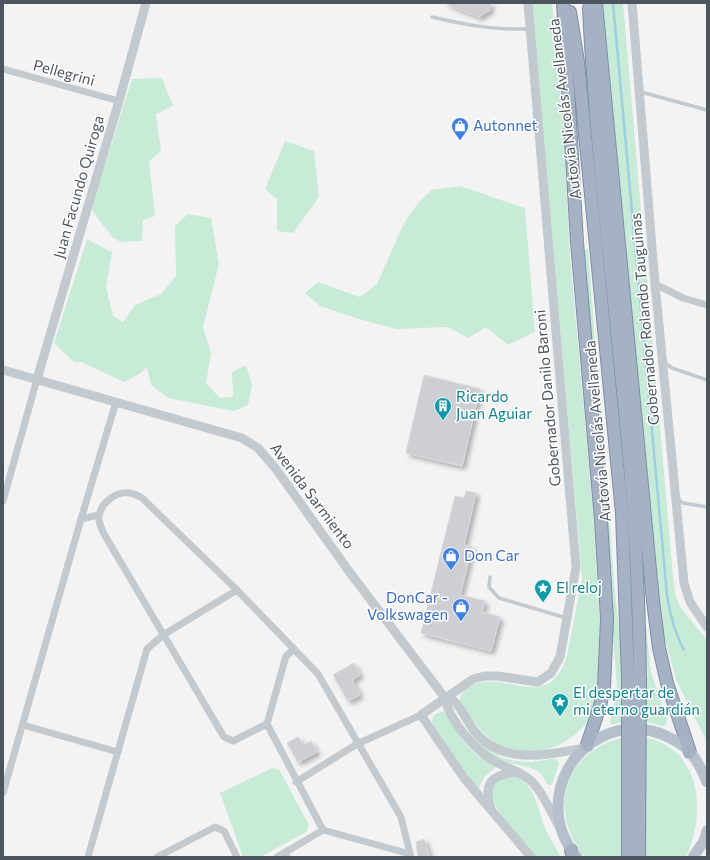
<svg xmlns="http://www.w3.org/2000/svg" width="710" height="860" font-family="Commissioner,sans-serif">
	<style>
		.green { fill: #c8ebd7 }
		.lines { fill: none; stroke-linecap: round; stroke-linejoin: round }
		.stream { stroke: #9bd0e2; stroke-width: 2.5 }
		.building { fill: #cdcfd4; stroke: #d7d8dd; filter: url(#shadow) }
		.trunk-casing { stroke: #7c8ea6; stroke-width: 14 }
		.service { stroke: #c2c9cf; stroke-width: 3.5 }
		.minor { stroke: #c2c9cf; stroke-width: 7 }
		.tertiary { stroke: #c2c9cf; stroke-width: 9 }
		.primary { stroke: #b6c0cd; stroke-width: 11 }
		.trunk { stroke: #a4b2c4; stroke-width: 12 }
		.trunk-bridge-casing { stroke: #7c8ea6; stroke-width: 14; stroke-linecap: butt }
		.trunk-bridge { stroke: #a4b2c4; stroke-width: 12 }
		.labels { text-anchor: middle; stroke-width: 3; stroke-linejoin: round; paint-order: stroke }
		.street-label { font-size: 15px; fill: #4c555d; stroke: #fff }
		.shop-label { font-size: 15px; fill: #366cbe; stroke: #fff; text-anchor: start }
		.culture-label { font-size: 15px; fill: #0d838f; stroke: #fff; text-anchor: start }
	</style>
	<defs>
		<filter id="shadow"><feDropShadow dx="3.5" dy="3.5" stdDeviation="2" flood-color="#0004"/></filter>
	</defs>
	<rect width="100%" height="100%" fill="#f4f3f3"/>
	<g class="green">
		<path d="M532,3H552L564,136L570,256L593,512L603,672C602,686 598,706 590,718C570,748 531,761 499,745C482,736 471,717 460,702C460,695 463,691 469,687C505,666 547,717 567,656L582,578Z"/>
		<polygon points="603,3 623,3 673,576 676,597 681,608 707,640 707,741 690,709 676,679 661,625"/>
		<polygon points="162,78 173,106 156,114 161,151 149,161 155,216 143,220 142,241 121,242 112,237 91,209 132,79"/>
		<polygon points="285,141 314,151 319,197 293,233 277,231 277,199 265,189"/>
		<polygon points="460,186 525,208 535,332 508,345 486,327 468,338 448,327 396,329 359,319 320,306 305,293 318,282 360,297 377,284 403,225 418,203 431,190"/>
		<polygon points="188,214 211,218 219,264 203,327 211,353 206,383 220,398 233,397 232,372 246,365 252,385 248,405 234,411 168,398 151,385 147,367 139,374 124,382 81,362 74,362 54,343 87,239 112,252 106,287 113,316 123,322 135,305 161,294 176,276 175,226"/>
		<path d="M588,249L615,591L624,677L648,678L629,390L647,637L651,672L667,720L666,725L663,726C641,721 635,717 612,725L610,723L617,687L583,250Z"/>
		<path d="M443,711L446,712C461,739 469,753 496,767L484,777L478,790L433,727L432,720L435,714Z"/>
		<path d="M457,712C478,742 492,763 532,762C540,761 548,759 556,759L559,763L552,785H548L541,774L536,770L529,767L500,761L475,742Z"/>
		<path d="M630,736C697,737 710,805 686,857H585C544,808 567,746 630,736Z"/>
		<polygon points="272,768 279,769 309,825 306,832 260,857 243,857 220,793"/>
		<path d="M517,776C535,785 539,813 546,830C550,839 556,848 561,857H536C527,843 472,795 499,779C503,776 512,777 517,776Z"/>
	</g>
	<g class="lines">
		<path class="stream" d="M613,3L667,595C670,615 674,632 684,650"/>
	</g>
	<g class="building">
		<polygon points="444,3 491,3 490,10 479,17"/>
		<polygon points="424,375 480,389 462,466 406,453"/>
		<polygon points="466,491 476,493 464,545 472,547 460,595 485,601 482,612 500,617 491,651 421,633 455,496 464,498"/>
		<polygon points="354,663 360,675 352,680 360,695 348,701 333,675"/>
		<polygon points="298,737 303,745 311,741 317,752 298,762 287,743"/>
		<polygon points="424,839 430,857 418,857 416,842"/>
	</g>
	<g class="lines">
		<defs>
			<g id="trunk">
				<polyline points="563,3 577,242 601,520 607,619 604,687 600,706 587,745"/>
				<polyline points="596,3 653,601 659,648 667,683 690,752"/>
				<path d="M589,8C597,173 620,337 633,502C637,560 639,619 640,677"/>
				<polyline points="570,12 578,62 622,513 628,677"/>
				<polyline points="571,850 573,857"/>
			</g>
		</defs>
		<use href="#trunk" class="trunk-casing"/>
		<g class="service">
			<path d="M432,17C466,25 494,30 529,29"/>
			<polyline points="641,92 707,110"/>
			<polyline points="665,363 672,368 707,380"/>
			<polyline points="678,499 683,503 707,507"/>
			<polyline points="490,577 489,587 499,598 566,618"/>
		</g>
		<g class="minor">
			<polyline points="3,69 119,101"/>
			<polyline points="655,284 683,298 707,305"/>
			<polyline points="3,501 37,379"/>
			<polyline points="81,519 116,402"/>
			<polyline points="294,649 286,656 267,724 323,830 410,854"/>
			<path d="M267,724L233,741L224,737L104,534C102,529 98,523 99,516C101,503 116,491 129,493C133,493 138,496 141,497L237,590L318,674L401,817L411,857"/>
			<polyline points="23,725 118,752"/>
			<polyline points="296,782 357,744 421,715"/>
			<polyline points="3,793 81,519 99,515"/>
			<polyline points="284,853 323,830"/>
			<polyline points="88,857 147,649 163,635 237,590"/>
			<polyline points="157,857 215,827 224,831 237,857"/>
			<polyline points="277,857 284,853 287,857"/>
		</g>
		<g class="tertiary">
			<polyline points="528,3 576,567 560,657 551,673 538,682 497,676 485,676 473,679 421,715 464,778 531,857"/>
			<polyline points="632,3 655,284 684,583 690,602 707,627"/>
			<path d="M3,370L242,438L258,448L276,469L348,570L445,698C449,720 476,752 496,762C506,768 519,771 529,779C542,790 550,811 559,826"/>
			<polyline points="37,379 119,101 146,3"/>
			<path d="M445,698C448,699 452,700 454,701C459,705 469,723 473,729C500,766 545,755 584,748"/>
			<path d="M491,808C482,782 493,774 518,772"/>
		</g>
		<g class="primary">
			<path d="M577,857C565,843 558,826 558,807C558,752 615,712 666,736C675,740 685,746 691,753C698,762 703,772 707,782"/>
			<polyline points="693,857 704,841 707,831"/>
		</g>
		<use href="#trunk" class="trunk"/>
		<defs>
			<g id="trunk-bridge">
				<polyline points="628,857 628,677"/>
				<polyline points="639,857 640,677"/>
			</g>
		</defs>
		<use href="#trunk-bridge" class="trunk-bridge-casing"/>
		<use href="#trunk-bridge" class="trunk-bridge"/>
	</g>
	<defs>
		<symbol id="shop-pin" viewBox="-11 -11 22 30"><path d="M0 17L-7.5 6A9.5 9.5 0 1 1 7.5 6Z" fill="#3f7fe0" stroke="#fff"/><path d="M-5-2.5h2.3a2.7 3.5 0 0 1 5.4 0H5L5.5 6h-11ZM-1.5-2.5h3a1.5 2.3 0 0 0-3 0Z" fill="#fff"/></symbol>
		<symbol id="building-pin" viewBox="-11 -11 22 30"><path d="M0 17L-7.5 6A9.5 9.5 0 1 1 7.5 6Z" fill="#0f9aa8" stroke="#fff"/><path d="M-4-6H4V6H1V3H-1V6H-4ZM-2.5-4.3h1.7v1.8h-1.7ZM.8-4.3h1.7v1.8H.8ZM-2.5-1h1.7V.8h-1.7ZM.8-1h1.7V.8H.8Z" fill="#fff"/></symbol>
		<symbol id="sight-pin" viewBox="-11 -11 22 30"><path d="M0 17L-7.5 6A9.5 9.5 0 1 1 7.5 6Z" fill="#0f9aa8" stroke="#fff"/><path d="M0-6L1.8-2.2L6-1.7L2.9 1.2L3.7 5.4L0 3.3L-3.7 5.4L-2.9 1.2L-6-1.7L-1.8-2.2Z" fill="#fff"/></symbol>
	</defs>
	<g fill-rule="evenodd">
		<use href="#shop-pin" x="450" y="116" width="20" height="27"/>
		<use href="#building-pin" x="433" y="396" width="20" height="27"/>
		<use href="#shop-pin" x="441" y="546" width="20" height="27"/>
		<use href="#sight-pin" x="533" y="578" width="20" height="27"/>
		<use href="#shop-pin" x="451" y="597" width="20" height="27"/>
		<use href="#sight-pin" x="550" y="692" width="20" height="27"/>
	</g>
	<g class="labels">
		<g class="street-label">
			<text transform="translate(64 73) rotate(15)" y="5">Pellegrini</text>
			<text transform="translate(565 109) rotate(-97)" y="5">Autovía Nicolás Avellaneda</text>
			<text transform="translate(79 187) rotate(-74)" y="5">Juan Facundo Quiroga</text>
			<text transform="translate(645 319) rotate(-95)" y="5">Gobernador Rolando Tauguinas</text>
			<text transform="translate(548 398) rotate(-95)" y="5">Gobernador Danilo Baroni</text>
			<text transform="translate(598 431) rotate(-95)" y="5">Autovía Nicolás Avellaneda</text>
			<text transform="translate(312 496) rotate(53)" y="5">Avenida Sarmiento</text>
		</g>
		<g class="shop-label">
			<text x="473" y="131">Autonnet</text>
			<text x="464" y="561">Don Car</text>
			<text x="448" y="603" text-anchor="end">DonCar -<tspan x="448" dy="17">Volkswagen</tspan></text>
		</g>
		<g class="culture-label">
			<text x="456" y="402">Ricardo<tspan x="456" dy="17">Juan Aguiar</tspan></text>
			<text x="556" y="593">El reloj</text>
			<text x="573" y="698">El despertar de<tspan x="573" dy="17">mi eterno guardián</tspan></text>
		</g>
	</g>
	<rect width="710" height="860" fill="none" stroke="#4c555d" stroke-width="8"/>
</svg>
